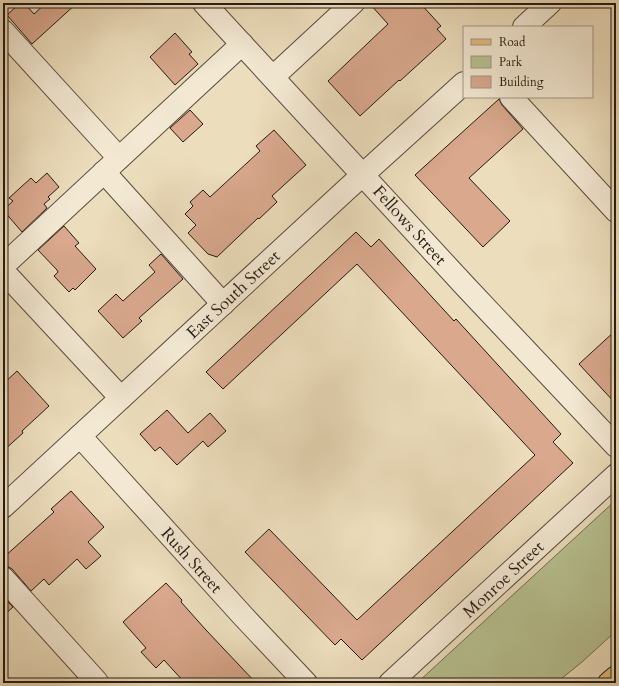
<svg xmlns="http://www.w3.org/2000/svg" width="619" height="686" font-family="Cardo,serif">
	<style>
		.green { fill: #b7c191; stroke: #6e6e52 }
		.building { fill: #d9a88d; stroke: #241b13 }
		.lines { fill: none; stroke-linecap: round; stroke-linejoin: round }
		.minor-casing { stroke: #564c3d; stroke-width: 24 }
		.major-casing { stroke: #241b13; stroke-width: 24 }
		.minor { stroke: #f3e9d3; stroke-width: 22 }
		.major { stroke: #e6be7e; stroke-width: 22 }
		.labels { text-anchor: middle; stroke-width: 3.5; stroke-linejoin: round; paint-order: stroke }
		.street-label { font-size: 17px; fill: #241b13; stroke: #f3e9d3 }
	</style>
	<rect width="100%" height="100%" fill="#ecddbc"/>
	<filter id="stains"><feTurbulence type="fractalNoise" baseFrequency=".005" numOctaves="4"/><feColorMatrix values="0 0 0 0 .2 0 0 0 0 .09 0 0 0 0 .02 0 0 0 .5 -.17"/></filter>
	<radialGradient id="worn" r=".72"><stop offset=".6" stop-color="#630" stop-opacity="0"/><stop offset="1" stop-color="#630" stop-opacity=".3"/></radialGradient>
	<polygon class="green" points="616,500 616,631 582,662 556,683 417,683"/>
	<g class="building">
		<polygon points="20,3 24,3 34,14 46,3 77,3 32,44 7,15"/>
		<polygon points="369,3 420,3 441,26 437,29 446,39 400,81 399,80 360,116 328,81 388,24"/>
		<polygon points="175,33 192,52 189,54 198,64 175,85 150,57"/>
		<polygon points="499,99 502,105 523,129 469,178 510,221 483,247 415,175"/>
		<polygon points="190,110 203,124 183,142 170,128"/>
		<polygon points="274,130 306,165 272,196 277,202 259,219 258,218 217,257 208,254 188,233 196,225 185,214 193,206 190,202 203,190 210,197 260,151 256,146"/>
		<polygon points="47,173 59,187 48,197 50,199 44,204 47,208 22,232 3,210 13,201 9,198 31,178 36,183"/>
		<polygon points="64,226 79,243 75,246 96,269 75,290 73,288 69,292 54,276 58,272 57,270 38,250"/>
		<polygon points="356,232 371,247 379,239 454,321 456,319 561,434 553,442 573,463 362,660 341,639 335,645 245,552 269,529 357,620 535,455 357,264 223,389 206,372"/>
		<polygon points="161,254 183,279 139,318 142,321 123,338 98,311 116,294 123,301 155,272 149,265"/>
		<polygon points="616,330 616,404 579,364"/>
		<polygon points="17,371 49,406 22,431 23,433 3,451 3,384"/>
		<polygon points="167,410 188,433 210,413 226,431 208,447 203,441 177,465 160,447 155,451 140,434"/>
		<polygon points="71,491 104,527 88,542 101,556 86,569 77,559 49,585 44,579 31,591 12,569 7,566 3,566 3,558 54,512 51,509"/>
		<polygon points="166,583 182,600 181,602 206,630 256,683 185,683 164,660 156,668 141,652 146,648 123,622"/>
		<polygon points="3,597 13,607 3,616"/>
	</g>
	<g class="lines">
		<defs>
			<g id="minor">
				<polyline points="204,3 466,287 616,446"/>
				<polyline points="524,27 550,3"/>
				<polyline points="3,31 119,158"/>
				<polyline points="273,77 353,3"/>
				<polyline points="511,97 616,211"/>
				<polyline points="104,172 223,304"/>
				<polyline points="3,266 242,44"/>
				<polyline points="3,271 121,398"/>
				<polyline points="80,436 243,616 306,683"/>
				<polyline points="3,507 346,190 464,83"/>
				<polyline points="3,578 97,682"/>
				<polyline points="390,683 616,475"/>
			</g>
			<polyline id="major" points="609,683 616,677"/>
		</defs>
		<use href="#minor" class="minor-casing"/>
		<use href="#major" class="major-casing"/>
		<use href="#minor" class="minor"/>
		<use href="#major" class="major"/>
	</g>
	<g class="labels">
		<g class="street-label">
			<text transform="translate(410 225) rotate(48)" y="6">Fellows Street</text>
			<text transform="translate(233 294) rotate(-43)" y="6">East South Street</text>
			<text transform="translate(192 560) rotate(48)" y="6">Rush Street</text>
			<text transform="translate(503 579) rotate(-43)" y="6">Monroe Street</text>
		</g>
	</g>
	<rect width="619" height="686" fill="none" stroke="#ecddbc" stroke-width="16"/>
	<rect x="4" y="4" width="611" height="678" fill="none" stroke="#241b13" stroke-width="2"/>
	<rect x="8" y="8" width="603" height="670" fill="none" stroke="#241b13"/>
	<rect x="463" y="26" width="130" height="72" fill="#f3e9d3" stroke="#a09786"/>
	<rect x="471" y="39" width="20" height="6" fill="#e6be7e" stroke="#a09786"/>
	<text x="499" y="46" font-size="12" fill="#241b13">Road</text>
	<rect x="471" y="56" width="20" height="12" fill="#b7c191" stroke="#a09786"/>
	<text x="499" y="66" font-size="12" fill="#241b13">Park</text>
	<rect x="471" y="76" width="20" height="12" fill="#d9a88d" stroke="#a09786"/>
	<text x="499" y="86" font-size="12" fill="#241b13">Building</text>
	<rect width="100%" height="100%" filter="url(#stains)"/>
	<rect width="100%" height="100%" fill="url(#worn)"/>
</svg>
